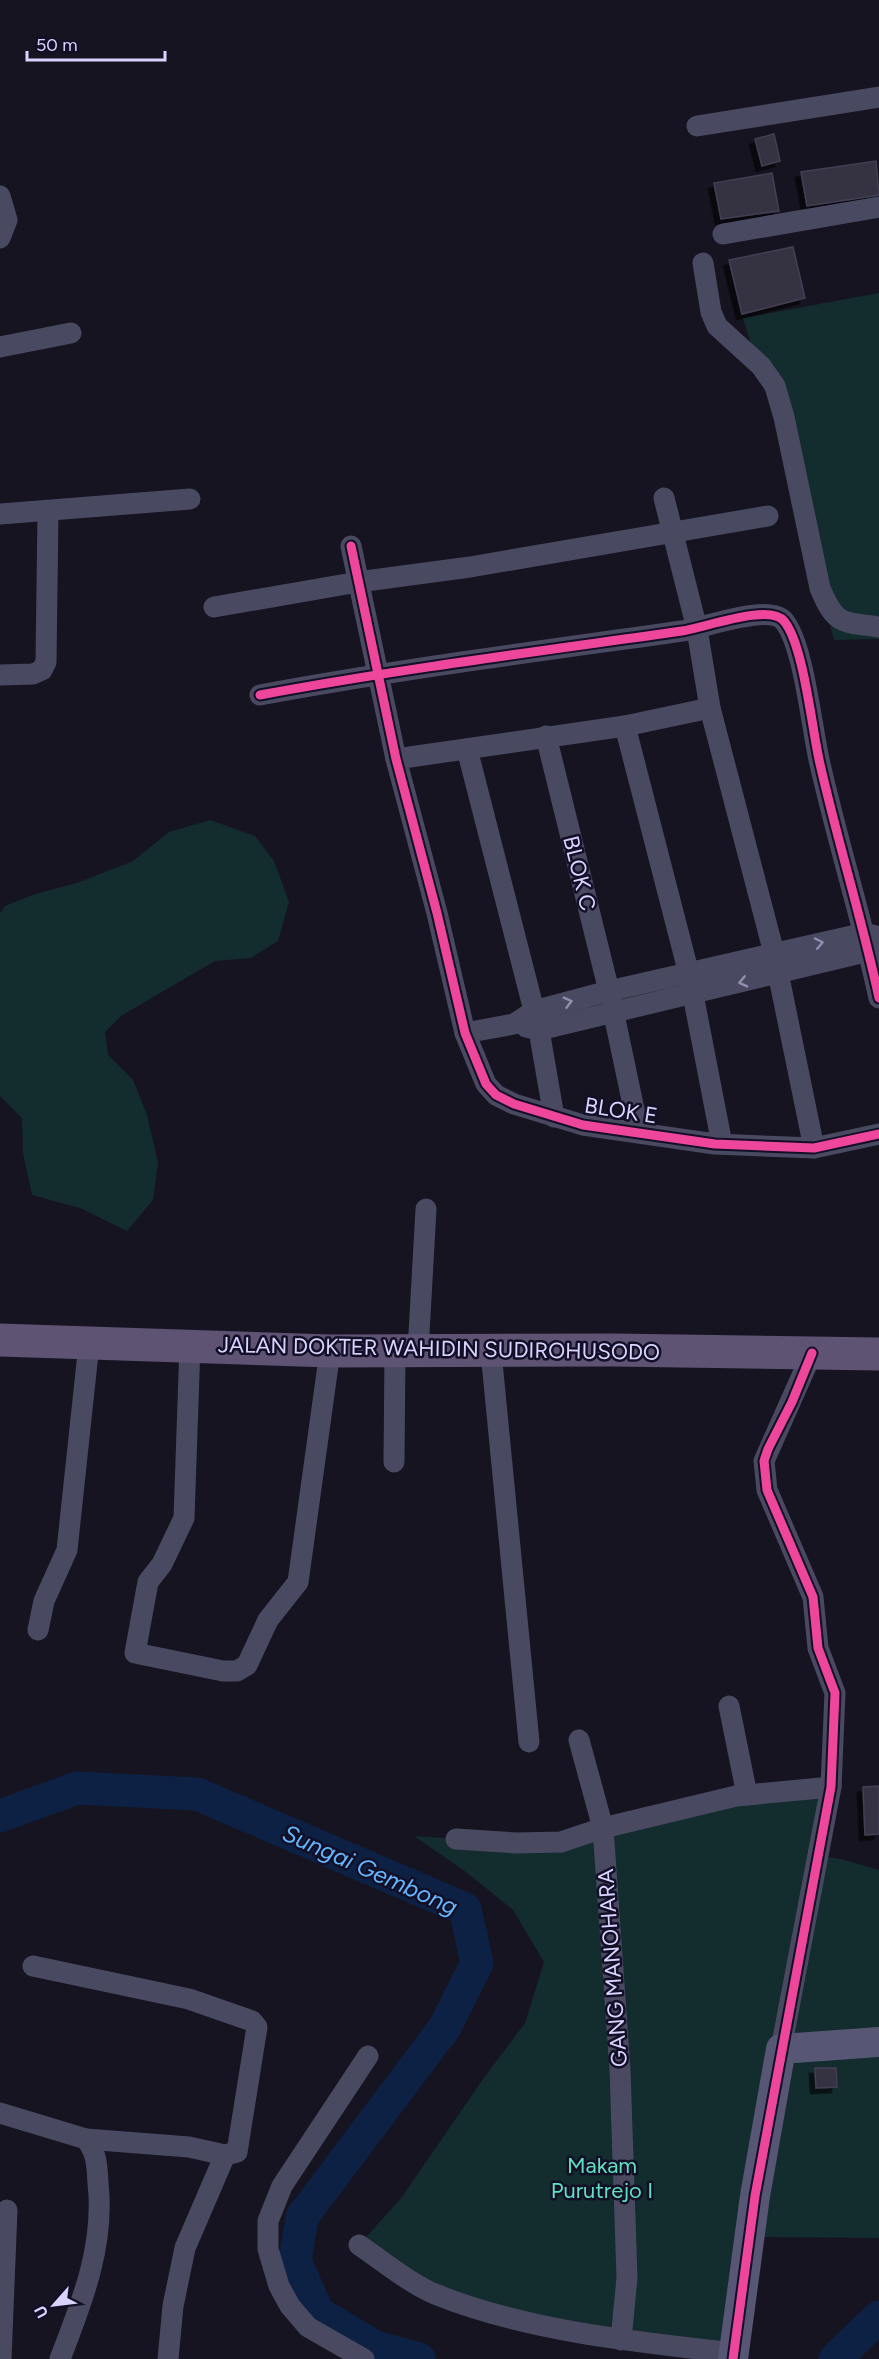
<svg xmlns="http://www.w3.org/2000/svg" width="879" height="2359" font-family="Figtree,sans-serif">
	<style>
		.green { fill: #132c2d }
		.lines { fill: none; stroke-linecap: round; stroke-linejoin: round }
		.river { stroke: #0d2144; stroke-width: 33 }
		.building { fill: #343243; stroke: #433f54; stroke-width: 1.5; filter: url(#shadow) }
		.street { stroke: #4a4962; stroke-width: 21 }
		.secondary { stroke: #575674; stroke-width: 30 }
		.primary { stroke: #5e5373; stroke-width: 33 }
		.cycleway-casing { stroke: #130f26; stroke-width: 13 }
		.cycleway { stroke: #ed469a; stroke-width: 9 }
		.oneway { stroke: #928eb0 }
		.labels { text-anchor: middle; stroke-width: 5; stroke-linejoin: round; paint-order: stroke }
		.street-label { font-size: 22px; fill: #d9d4ff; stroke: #130f26 }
		.park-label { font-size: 22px; fill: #5fe0c0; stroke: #130f26 }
		.water-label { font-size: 24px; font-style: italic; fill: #62b6ff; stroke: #130f26 }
	</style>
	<defs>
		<filter id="shadow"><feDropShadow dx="-5.5" dy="5.5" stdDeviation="0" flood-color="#0009"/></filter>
	</defs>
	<rect width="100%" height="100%" fill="#161421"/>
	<g class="green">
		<polygon points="879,293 879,639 834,640 786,460 743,318"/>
		<polygon points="210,820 255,836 274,861 289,902 278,941 251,958 215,961 121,1016 105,1032 108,1055 133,1080 147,1115 158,1162 153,1200 127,1231 80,1208 32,1195 23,1153 22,1118 0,1096 0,913 5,906 35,894 77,883 133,861 169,832"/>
		<polygon points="831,1787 818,1856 841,1859 879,1870 879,2238 750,2237 734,2353 486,2312 359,2245 402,2197 483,2079 525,2023 544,1962 513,1910 466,1872 414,1836 516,1843"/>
	</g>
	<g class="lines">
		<g class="river">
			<polyline points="0,1816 77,1788 197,1794 465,1909 477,1963 445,2027 302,2217 295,2261 318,2313 375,2347 419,2359"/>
			<polyline points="835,2359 879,2317"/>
		</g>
	</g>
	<g class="building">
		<polygon points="774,134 780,161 762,166 755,139"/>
		<polygon points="876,161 879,195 807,206 801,172"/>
		<polygon points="772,173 779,211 721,219 714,183"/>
		<polygon points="793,247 805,298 742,314 729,260"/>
		<polygon points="879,1786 879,1834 865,1835 863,1787"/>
		<polygon points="815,2068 836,2068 837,2087 816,2088"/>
	</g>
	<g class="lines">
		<g class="street">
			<polyline points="697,126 879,97"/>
			<polyline points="0,196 7,220 0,238"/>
			<polyline points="723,234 879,207"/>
			<path d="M703,263L711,312L717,326L761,366L775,386L784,417L820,588C835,625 842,622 879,627"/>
			<polyline points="0,347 71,333"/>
			<polyline points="664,498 697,629 710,708 774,953 814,1148"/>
			<polyline points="0,514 190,499"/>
			<polyline points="351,546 396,759 437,913 465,1033 486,1084 496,1095 514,1104 583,1125 715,1144 814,1148 879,1134"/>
			<polyline points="214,607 358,582 470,567 768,516"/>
			<polyline points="0,675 33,674 42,670 46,662 48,512"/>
			<path d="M260,695C400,669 541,651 682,631C704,628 769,603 784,621C804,645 812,731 820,764C838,843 862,919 879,998"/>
			<polyline points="625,726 689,974 722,1144"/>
			<polyline points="546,736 609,991 639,1133"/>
			<polyline points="467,749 539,1030 554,1117"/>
			<polyline points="396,759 625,726 710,708"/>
			<polyline points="526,1027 539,1030 869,951 878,943"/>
			<polyline points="465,1033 514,1024 534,1011 609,991 865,933 879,937"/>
			<polyline points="190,1345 184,1518 162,1564 148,1582 135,1653 223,1671 237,1671 247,1665 268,1620 298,1582 330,1351"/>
			<polyline points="418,1351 426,1209"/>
			<polyline points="491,1352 529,1742"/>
			<polyline points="394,1462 395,1351"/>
			<polyline points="38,1630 44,1601 67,1550 89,1344"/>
			<polyline points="729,1706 747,1795"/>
			<polyline points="456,1839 516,1843 561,1842 603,1828 579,1740"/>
			<polyline points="33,1966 189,1999 252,2021 257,2027 237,2152 225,2155 189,2147 86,2139"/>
			<polyline points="781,2049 831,1787 835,1693 818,1648 813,1597 767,1490 764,1461 812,1353"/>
			<path d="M0,2113L86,2139C97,2153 97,2166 98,2183C105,2245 82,2302 60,2359"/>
			<path d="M359,2245C383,2261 409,2283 435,2294C526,2331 637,2342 734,2353"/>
			<polyline points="621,2340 627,2278 620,2070 603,1828 736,1796 831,1787"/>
			<polyline points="1,2359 7,2210"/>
			<polyline points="168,2359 173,2306 185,2248 225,2155"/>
			<polyline points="364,2359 308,2327 290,2306 279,2286 268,2249 268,2221 282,2186 368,2056"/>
		</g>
		<polyline class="secondary" points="733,2359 755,2196 781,2049 879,2042"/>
		<polyline class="primary" points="0,1340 330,1351 614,1350 879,1354"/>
		<defs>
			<g id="cycleway">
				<polyline points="351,546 396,759 437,913 465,1033 486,1084 496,1095 514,1104 583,1125 715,1144 814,1148 879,1134"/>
				<path d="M260,695C400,669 541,651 682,631C704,628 769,603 784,621C804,645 812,731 820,764C838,843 862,919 879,998"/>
				<polyline points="733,2359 755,2196 831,1787 835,1693 818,1648 813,1597 767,1490 764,1461 768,1449 792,1402 812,1353"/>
			</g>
		</defs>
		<use href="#cycleway" class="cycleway-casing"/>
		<use href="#cycleway" class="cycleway"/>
	</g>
	<defs><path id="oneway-chevron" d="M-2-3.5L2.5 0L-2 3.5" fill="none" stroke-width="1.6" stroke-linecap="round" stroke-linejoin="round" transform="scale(1.5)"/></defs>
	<g class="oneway">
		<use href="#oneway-chevron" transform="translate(819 943) rotate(-12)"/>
		<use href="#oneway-chevron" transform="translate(743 982) rotate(167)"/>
		<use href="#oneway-chevron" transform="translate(568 1002) rotate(-15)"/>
	</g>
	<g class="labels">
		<g class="street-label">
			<text transform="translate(580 873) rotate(76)" y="8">BLOK C</text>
			<text transform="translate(621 1110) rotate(9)" y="8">BLOK E</text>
			<text transform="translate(439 1348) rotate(1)" y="8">JALAN DOKTER WAHIDIN SUDIROHUSODO</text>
			<text transform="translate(612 1968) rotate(-94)" y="8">GANG MANOHARA</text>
		</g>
		<g class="park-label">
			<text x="602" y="2173">Makam<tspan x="602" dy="25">Purutrejo I</tspan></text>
		</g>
		<g class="water-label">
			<text transform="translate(370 1870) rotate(24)" y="8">Sungai Gembong</text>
		</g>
	</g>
	<g transform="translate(54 2305) rotate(242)" stroke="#130f26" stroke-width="4.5" paint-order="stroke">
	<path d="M0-4.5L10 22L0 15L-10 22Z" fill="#d9d4ff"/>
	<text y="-9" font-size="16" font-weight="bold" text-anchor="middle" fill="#d9d4ff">U</text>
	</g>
	<path d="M27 51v9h138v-9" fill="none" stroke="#d9d4ff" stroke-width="3"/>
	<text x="36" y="51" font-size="18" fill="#d9d4ff" stroke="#130f26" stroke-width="4.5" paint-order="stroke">50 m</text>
</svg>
